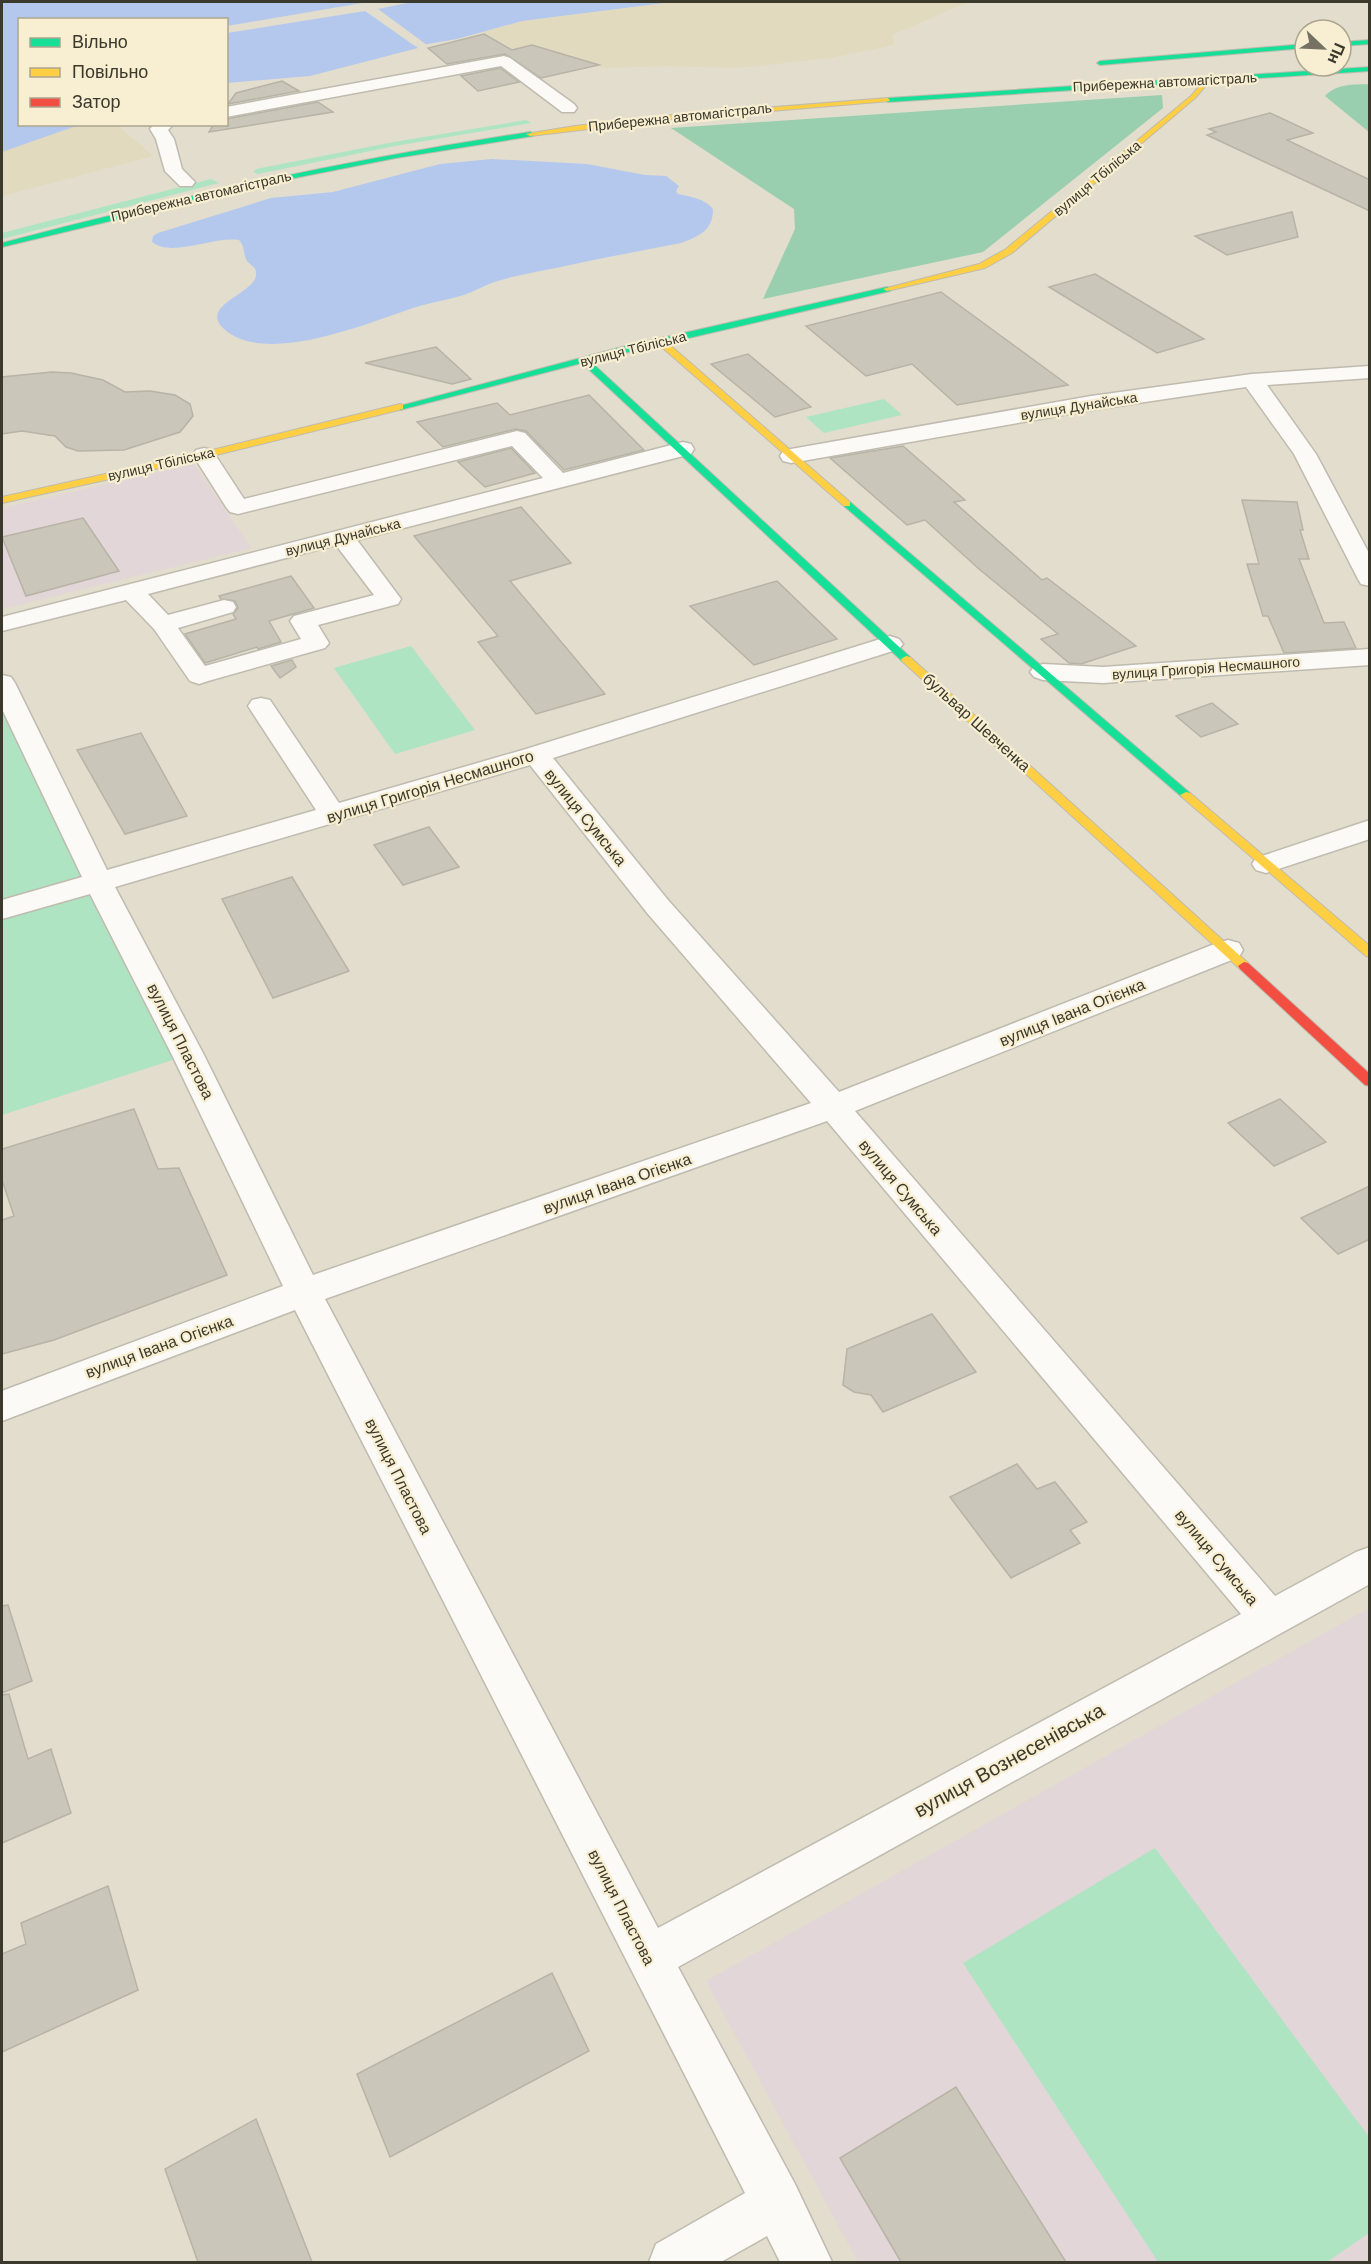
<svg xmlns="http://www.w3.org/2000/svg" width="1371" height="2264" font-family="Helvetica,sans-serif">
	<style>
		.education { fill: #e3d6d8 }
		.green { fill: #afe4c3 }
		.forest { fill: #99cfaf }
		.sand { fill: #e1dabe }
		.water { fill: #b4c8ee }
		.pier { fill: #e2ddcc }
		.building { fill: #cac6b9; stroke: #b7b3a6; stroke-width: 1.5 }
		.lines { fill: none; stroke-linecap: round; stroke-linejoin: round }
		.street-casing { stroke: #bfbbaf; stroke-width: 3 }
		.fast-casing { stroke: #bfbbaf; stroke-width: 2 }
		.slow-casing { stroke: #bfbbaf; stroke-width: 2 }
		.jam-casing { stroke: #bfbbaf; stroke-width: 2 }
		.street { fill: #fbfaf7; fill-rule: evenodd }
		.fast { fill: #16e098; fill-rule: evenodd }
		.slow { fill: #ffcf43; fill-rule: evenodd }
		.jam { fill: #f24e42; fill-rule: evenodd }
		.labels { text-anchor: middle; stroke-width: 4.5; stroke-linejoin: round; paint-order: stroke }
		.far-street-label { font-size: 14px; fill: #3b382c; stroke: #f8eed1 }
		.street-label { font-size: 16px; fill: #3b382c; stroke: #f8eed1 }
		.near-street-label { font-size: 20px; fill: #3b382c; stroke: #f8eed1 }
	</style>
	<rect width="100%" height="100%" fill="#e2ddcc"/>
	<g class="education">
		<polygon points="194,464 251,548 2,609 2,508"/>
		<polygon points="1369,1608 1369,2262 858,2262 706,1981"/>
	</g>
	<g class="green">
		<polygon points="526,120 531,123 395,146 258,174 253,172 256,169 394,142"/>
		<polygon points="211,179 219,183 2,239 2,233"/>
		<polygon points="884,399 902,415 824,433 806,417"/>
		<polygon points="411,646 475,730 395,754 334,668"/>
		<polygon points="2,683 98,881 188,1055 2,1115"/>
		<polygon points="1155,1848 1369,2137 1369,2233 1327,2262 1158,2262 963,1963"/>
	</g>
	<g class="forest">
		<path d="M1369,84H1370L1369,132L1325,96C1337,83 1354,85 1369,84Z"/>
		<polygon points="1162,95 1163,108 983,252 763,299 795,229 794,209 671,128"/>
	</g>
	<g class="sand">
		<polygon points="672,2 967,2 892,35 894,45 829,58 739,68 665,66 607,68 529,57 484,32 522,21"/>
		<polygon points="79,125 117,125 153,156 2,196 2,152"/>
	</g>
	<g class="water">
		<polygon points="2,2 672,2 522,21 457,39 416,46 418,48 310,76 227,83 226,20 20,20 20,124 79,125 2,152"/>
		<path d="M492,159L587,164L645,175L666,176L679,186L676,191L678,194C691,197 704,198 713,209C713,231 699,236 681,243C639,251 597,259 556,268C537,272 516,275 498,281C486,284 476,291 464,295C448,300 432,302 416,307C370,322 266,367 224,329C198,305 255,294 256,275C257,267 251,266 247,261C243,254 245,246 239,240C213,236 172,258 152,242L153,236L158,233L271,198L333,192L440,164Z"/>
	</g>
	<polygon class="pier" points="368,2 412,2 378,9 427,45 415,46 365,11 227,33 227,26"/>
	<g class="building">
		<polygon points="484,34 512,50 532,45 599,65 541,78 505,54 447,64 428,48"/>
		<polygon points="500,68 519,82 478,91 461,76"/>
		<polygon points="282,81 299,91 228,104 236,93"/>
		<polygon points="318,102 333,112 209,132 214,124 226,124 226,119"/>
		<polygon points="1270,113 1313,133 1287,140 1370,180 1370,211 1207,135 1216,132 1209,129"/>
		<polygon points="1292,212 1298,237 1227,255 1195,236"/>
		<polygon points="1095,274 1204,339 1157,353 1049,287"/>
		<polygon points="941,292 1068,385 957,405 912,364 866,376 806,326"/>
		<polygon points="436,347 471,379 452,384 365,363"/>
		<polygon points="748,354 811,407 775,417 711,364"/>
		<polygon points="52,372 71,373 103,380 125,392 150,391 175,395 190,404 193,416 180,432 124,450 78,451 66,447 55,436 22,431 2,434 2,377"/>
		<polygon points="589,395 644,450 564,470 526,431 516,429 443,447 417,422 497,403 510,415"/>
		<polygon points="903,446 965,500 954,502 1042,580 1047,578 1136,646 1081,664 1069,663 1041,639 1058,634 979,569 925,520 907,525 830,458"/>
		<polygon points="511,448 535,473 485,487 458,462"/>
		<polygon points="1242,500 1297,502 1303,530 1300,530 1309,559 1299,559 1324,623 1344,622 1356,648 1284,653 1268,616 1263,616 1247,564 1259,564"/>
		<polygon points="521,507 571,563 510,581 605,694 536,714 478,642 498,636 414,536"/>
		<polygon points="83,518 119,571 26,596 2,537"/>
		<polygon points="291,576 314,608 269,621 281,642 258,649 257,647 205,663 185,634 236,619 233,614 238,608 235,601 221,599 219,596"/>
		<polygon points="777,581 837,639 754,665 690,606"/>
		<polygon points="292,660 296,667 280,678 271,666"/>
		<polygon points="1212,703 1238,724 1201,737 1176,716"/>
		<polygon points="141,733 187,816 125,834 77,750"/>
		<polygon points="429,827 459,867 403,885 374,845"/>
		<polygon points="292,877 349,971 273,998 222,899"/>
		<polygon points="1280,1099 1326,1142 1274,1166 1228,1123"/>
		<polygon points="134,1109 158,1169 179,1168 227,1275 54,1340 2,1354 2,1220 14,1216 2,1180 2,1149"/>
		<polygon points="1370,1186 1370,1239 1338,1254 1301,1218"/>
		<polygon points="932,1314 976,1372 883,1412 871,1395 854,1392 843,1385 847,1349"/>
		<polygon points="1017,1464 1037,1489 1055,1482 1087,1522 1070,1530 1080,1543 1011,1578 950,1497"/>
		<polygon points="8,1605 32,1681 2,1693 2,1606"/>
		<polygon points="9,1694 28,1759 51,1749 71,1813 2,1843 2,1695"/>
		<polygon points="108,1886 138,1990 2,2052 2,1954 26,1944 21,1923"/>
		<polygon points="552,1973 589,2051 390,2157 357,2074"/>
		<polygon points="956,2087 1066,2262 901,2262 840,2158"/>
		<polygon points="256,2119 312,2262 198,2262 165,2169"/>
	</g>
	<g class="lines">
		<defs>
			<g id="street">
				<polygon points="504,56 510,58 574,104 577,108 574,112 562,112 501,66 226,117 226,107"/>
				<polygon points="154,124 174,124 168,130 174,139 182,169 195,182 192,186 180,186 165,171 156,139 150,129"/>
				<polygon points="1370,366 1370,378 1267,385 1316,454 1370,555 1370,586 1361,584 1358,579 1294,454 1246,387 1091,410 791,463 783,461 780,456 783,451 791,449 1091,396 1252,374"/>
				<path d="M517,431L525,433L563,473L683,442L691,444L694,449L691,454L357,540L401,599L398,604L318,625L329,643L325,648L208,681L199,684L190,681L154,629L126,600L2,631V617L543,478L512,446L238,514L230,512L226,507L193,455L196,450L204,448L212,450L244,499ZM336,545L374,595L294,616L290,621L301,639L205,666L178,628L233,612L236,607L233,602L224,600L168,615L148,594Z"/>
				<path d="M890,636L899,639L903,644L899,649L553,758L668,900L839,1092L1217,943L1228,940L1239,943L1243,950L1239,957L855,1111L1275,1596L1356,1552L1370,1547V1584L678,1967L795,2184L832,2262H780L767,2236L721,2262H649L656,2244L745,2193L295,1310L2,1421V1391L283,1286L172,1055L90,894L2,919V900L82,877L2,709V675L11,677L15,683L107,870L316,810L248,706L252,700L261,698L270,700L339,803L526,749ZM530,765L648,914L811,1103L313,1275L204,1055L115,887ZM827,1121L1241,1614L658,1928L325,1299Z"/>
				<polygon points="1370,649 1370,665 1103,683 1043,680 1034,677 1030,672 1034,667 1043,664 1103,667"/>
				<polygon points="1370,820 1370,839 1266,873 1256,870 1252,864 1256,858"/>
			</g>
			<g id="fast">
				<polygon points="1370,40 1370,44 1341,46 1341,42"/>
				<polygon points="1305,44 1305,48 1100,65 1097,63 1100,61"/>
				<polygon points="1370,67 1370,71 888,102 885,100 888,98"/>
				<path d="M530,132L534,134L533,136L396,158L264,184L2,247V243C176,197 351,159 530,132Z"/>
				<polygon points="887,287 891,289 890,291 590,361 910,657 911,659 906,662 902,661 582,363 400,410 396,407 622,347"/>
				<polygon points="844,502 850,502 1190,793 1190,797 1182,797 844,506"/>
			</g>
			<g id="slow">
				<polygon points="1204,81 1209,82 1195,98 1012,253 985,268 887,291 883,289 979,264 1006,249 1191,96"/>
				<polygon points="888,98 890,101 664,120 530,136 526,134 575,126 664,116"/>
				<polygon points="657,339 663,339 850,502 850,506 844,506 657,343"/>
				<polygon points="400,404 403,405 403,409 204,458 2,503 2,497 204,452"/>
				<polygon points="906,656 910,657 1248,963 1250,966 1248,969 1240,969 902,661 901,659"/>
				<polygon points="1186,792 1190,793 1370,946 1370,957 1366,956 1182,797 1180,795"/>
			</g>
			<polygon id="jam" points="1244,962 1248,963 1370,1074 1370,1086 1365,1085 1240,969 1238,966"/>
		</defs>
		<use href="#street" class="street-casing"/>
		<use href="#fast" class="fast-casing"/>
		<use href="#slow" class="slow-casing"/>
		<use href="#jam" class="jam-casing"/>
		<use href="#street" class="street"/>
		<use href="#fast" class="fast"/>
		<use href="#slow" class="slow"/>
		<use href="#jam" class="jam"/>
	</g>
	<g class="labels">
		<g class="far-street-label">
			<text transform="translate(1165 82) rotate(-3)" y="5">Прибережна автомагістраль</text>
			<text transform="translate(680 117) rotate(-6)" y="5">Прибережна автомагістраль</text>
			<text transform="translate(1097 178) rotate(-40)" y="5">вулиця Тбіліська</text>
			<text transform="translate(201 196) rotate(-13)" y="5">Прибережна автомагістраль</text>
			<text transform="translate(633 349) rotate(-14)" y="5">вулиця Тбіліська</text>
			<text transform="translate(1079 406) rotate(-9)" y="5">вулиця Дунайська</text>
			<text transform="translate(161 464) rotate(-13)" y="5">вулиця Тбіліська</text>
			<text transform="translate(343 537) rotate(-14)" y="5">вулиця Дунайська</text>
			<text transform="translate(1206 668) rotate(-4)" y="5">вулиця Григорія Несмашного</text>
		</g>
		<g class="street-label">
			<text transform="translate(977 722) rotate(42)" y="6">бульвар Шевченка</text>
			<text transform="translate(430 786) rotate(-17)" y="6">вулиця Григорія Несмашного</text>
			<text transform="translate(586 817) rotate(51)" y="6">вулиця Сумська</text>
			<text transform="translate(1072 1012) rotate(-22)" y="6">вулиця Івана Огієнка</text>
			<text transform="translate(181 1041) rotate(63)" y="6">вулиця Пластова</text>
			<text transform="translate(617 1183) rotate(-19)" y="6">вулиця Івана Огієнка</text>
			<text transform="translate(901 1187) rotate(50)" y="6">вулиця Сумська</text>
			<text transform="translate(159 1346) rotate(-20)" y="6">вулиця Івана Огієнка</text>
			<text transform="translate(399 1476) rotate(63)" y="6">вулиця Пластова</text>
			<text transform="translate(1217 1557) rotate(50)" y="6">вулиця Сумська</text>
			<text transform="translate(622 1907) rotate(63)" y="6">вулиця Пластова</text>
		</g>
		<g class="near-street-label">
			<text transform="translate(1009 1760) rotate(-29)" y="7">вулиця Вознесенівська</text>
		</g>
	</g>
	<rect width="1371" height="2264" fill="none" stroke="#3b382c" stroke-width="6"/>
	<rect x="18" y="18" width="210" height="108" fill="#f8eed1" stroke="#aca58f" stroke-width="1.5"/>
	<rect x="30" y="38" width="30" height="9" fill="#16e098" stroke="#aca58f" stroke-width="1.5"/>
	<text x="72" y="48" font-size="18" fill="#3b382c">Вільно</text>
	<rect x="30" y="68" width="30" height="9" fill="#ffcf43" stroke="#aca58f" stroke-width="1.5"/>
	<text x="72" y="78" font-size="18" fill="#3b382c">Повільно</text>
	<rect x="30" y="98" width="30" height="9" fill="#f24e42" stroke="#aca58f" stroke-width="1.5"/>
	<text x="72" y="108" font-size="18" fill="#3b382c">Затор</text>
	<g transform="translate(1323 48) rotate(113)"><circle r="28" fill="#f8eed1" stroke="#aca58f" stroke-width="1.5"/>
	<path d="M0-4.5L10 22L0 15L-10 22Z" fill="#757264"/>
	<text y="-9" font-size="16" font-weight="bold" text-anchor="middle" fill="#3b382c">Пн</text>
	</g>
</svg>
